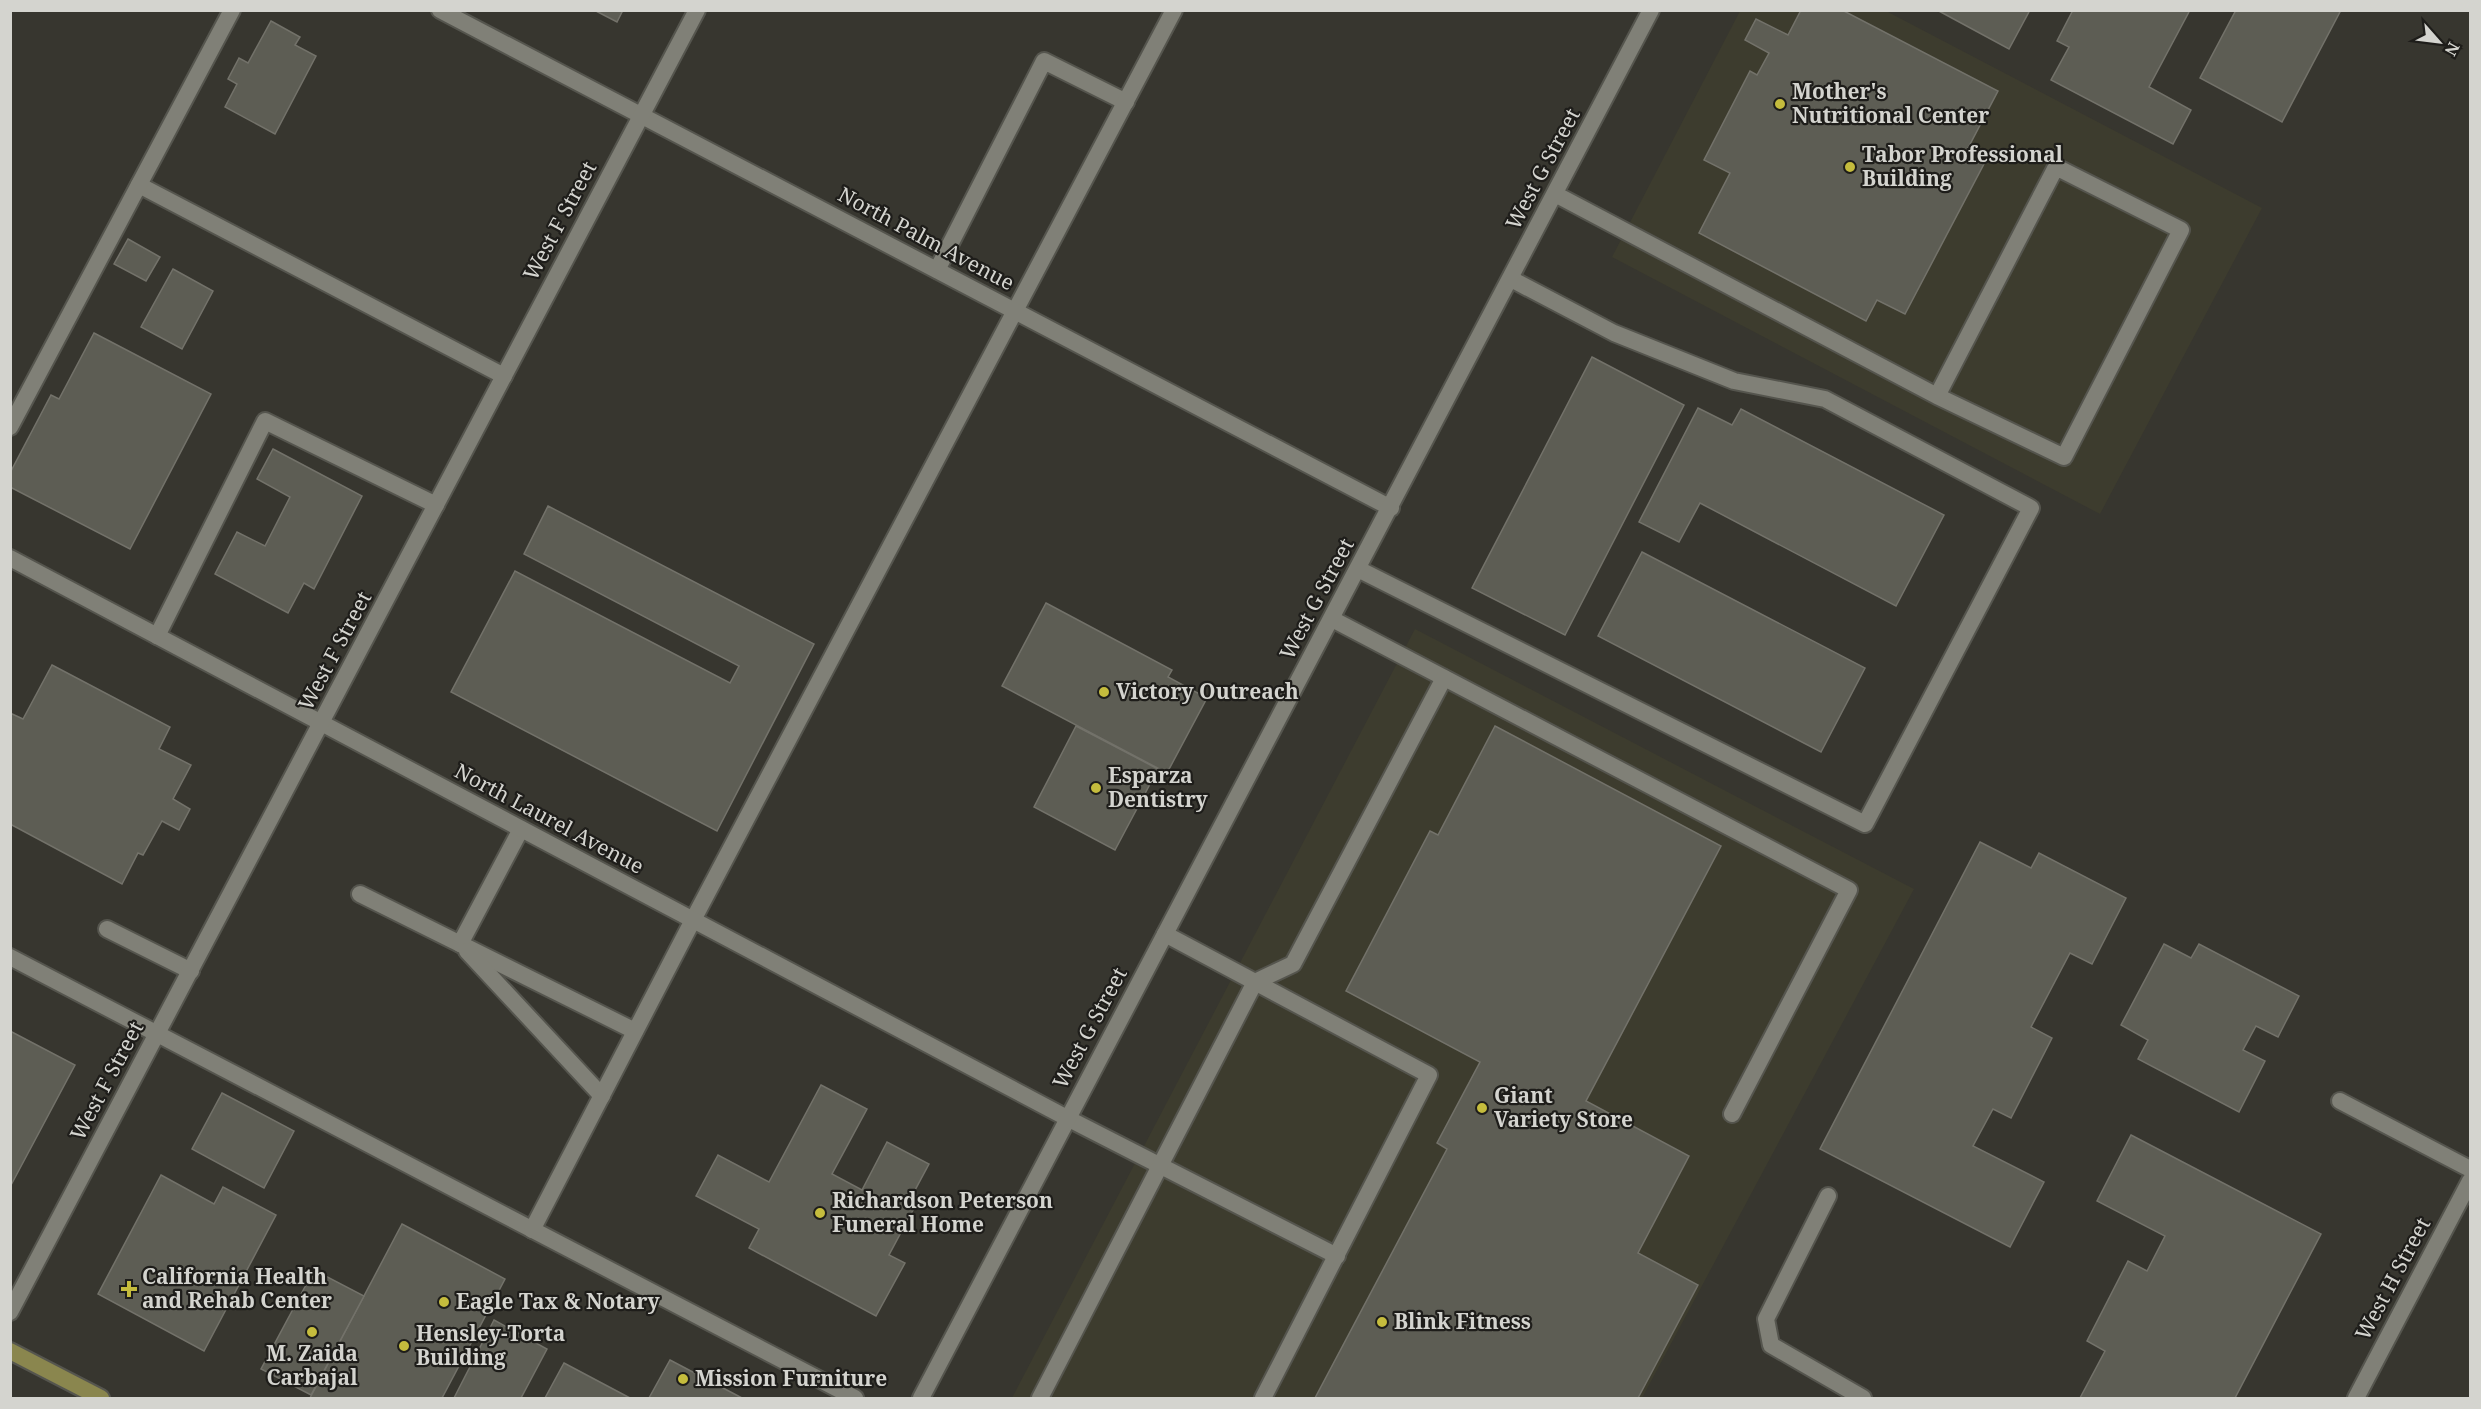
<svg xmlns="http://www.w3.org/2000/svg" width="2481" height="1409" font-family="'Noto Serif',serif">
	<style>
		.built { fill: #3d3c2e }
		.building { fill: #5d5d54; stroke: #73726a; stroke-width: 1.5 }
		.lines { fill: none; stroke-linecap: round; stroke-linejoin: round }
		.service-casing { stroke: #55554e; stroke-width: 20 }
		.minor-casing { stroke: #55554e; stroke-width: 20 }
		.tertiary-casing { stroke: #55554e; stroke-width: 20 }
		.primary-casing { stroke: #55554e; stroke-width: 20 }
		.service { stroke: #808077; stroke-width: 16 }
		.minor { stroke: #808077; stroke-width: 16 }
		.tertiary { stroke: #808077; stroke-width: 16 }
		.primary { stroke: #8a864e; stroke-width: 16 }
		.poi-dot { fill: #c5bc3d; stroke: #1e1d1a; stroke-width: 2 }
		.labels { text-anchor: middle; stroke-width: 4.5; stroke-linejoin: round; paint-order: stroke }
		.poi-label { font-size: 21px; font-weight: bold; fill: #d4d4cf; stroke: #1e1d1a; text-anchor: start }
		.street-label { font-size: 21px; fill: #d4d4cf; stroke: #1e1d1a }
	</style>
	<rect width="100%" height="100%" fill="#37362f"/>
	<g class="built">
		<polygon points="1740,11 1886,11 2262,208 2100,514 1612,257"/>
		<polygon points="1415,629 1914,889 1642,1398 1012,1398"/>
	</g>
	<g class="building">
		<polygon points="594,10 623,10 617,22"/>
		<polygon points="1801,10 1842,10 1998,91 1966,152 1985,162 1905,314 1877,300 1866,321 1699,233 1730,173 1704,160 1750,71 1757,75 1769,53 1745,40 1756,19 1788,35"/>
		<polygon points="1937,10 2030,10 2009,49"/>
		<polygon points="2073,10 2190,10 2149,87 2191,110 2173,144 2051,80 2069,47 2057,41"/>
		<polygon points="2236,10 2341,10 2282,122 2200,78"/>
		<polygon points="271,21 300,37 295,45 316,56 275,134 225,107 237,84 228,79 239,58 248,63"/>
		<polygon points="128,239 160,257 146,281 114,264"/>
		<polygon points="173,269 213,291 182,349 141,327"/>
		<polygon points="94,333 211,394 130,549 10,487 10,473 51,395 59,399"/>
		<polygon points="1592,357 1684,405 1565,635 1472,588"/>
		<polygon points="1698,408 1732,425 1741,409 1944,515 1896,606 1700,503 1679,542 1639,522"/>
		<polygon points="273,449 362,496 314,589 304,583 288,613 215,574 237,532 265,546 290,497 257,479"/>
		<polygon points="548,506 814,644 717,831 451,692 515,571 730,683 739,666 524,554"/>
		<polygon points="1642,552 1865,668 1821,752 1598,636"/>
		<polygon points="1046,603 1172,670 1168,677 1207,698 1167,773 1002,686"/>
		<polygon points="52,665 170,727 159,749 191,765 173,799 190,809 179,830 162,821 143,855 138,853 122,884 10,824 10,713 23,719"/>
		<polygon points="1076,726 1158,769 1115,850 1034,807"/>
		<polygon points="1495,726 1721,846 1586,1101 1689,1156 1638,1253 1698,1285 1638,1398 1315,1398 1447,1149 1437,1143 1480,1062 1346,991 1430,831 1438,835"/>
		<polygon points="1980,842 2031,868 2039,853 2126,898 2092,964 2070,953 2031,1027 2052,1038 2011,1118 1993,1109 1973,1146 2044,1182 2010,1247 1820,1149"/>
		<polygon points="2164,944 2191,958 2199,944 2299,996 2278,1037 2256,1026 2243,1050 2265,1061 2239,1112 2138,1059 2148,1040 2121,1025"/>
		<polygon points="10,1031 75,1065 10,1187"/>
		<polygon points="821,1085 867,1109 832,1174 862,1190 887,1142 929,1164 913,1194 920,1197 889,1255 905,1263 876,1316 749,1248 759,1229 696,1196 718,1155 769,1182"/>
		<polygon points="222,1093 294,1131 264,1188 192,1149"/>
		<polygon points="2131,1135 2321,1234 2235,1398 2080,1398 2105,1351 2087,1341 2128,1261 2147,1271 2165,1236 2097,1201"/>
		<polygon points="161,1175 214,1204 223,1187 276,1215 204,1351 98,1294"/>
		<polygon points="402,1224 505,1279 442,1398 310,1398"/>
		<polygon points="314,1270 364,1296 311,1395 261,1369"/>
		<polygon points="494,1320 547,1349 521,1398 454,1398"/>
		<polygon points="670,1360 742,1398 649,1398"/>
		<polygon points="564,1363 630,1398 545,1398"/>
	</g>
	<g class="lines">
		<defs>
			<g id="service">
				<polyline points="139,185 504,376"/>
				<polyline points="1555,194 1937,396 2056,167 2181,230 2064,457 1937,396"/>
				<polyline points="937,270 1044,61 1126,102"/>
				<polyline points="10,427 232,10"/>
				<polyline points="1358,569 1865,824 2031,508 1825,399 1734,381 1614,333 1511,279"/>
				<polyline points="1332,619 1849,890 1732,1114"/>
				<polyline points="157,636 265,421 436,505"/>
				<polyline points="360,894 635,1031"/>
				<polyline points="107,929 191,971"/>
				<polyline points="1165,934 1429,1075 1263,1398"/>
				<polyline points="460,944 521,829"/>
				<polyline points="467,951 602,1096"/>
				<polyline points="10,957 855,1398"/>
				<polyline points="2340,1101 2470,1169"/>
				<polyline points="1067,1118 1337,1256"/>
				<polyline points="1828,1196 1766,1319 1771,1345 1863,1398"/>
				<polyline points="532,1230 693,920 1174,10"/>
				<polyline points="1040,1398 1255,982 1293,964 1444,678"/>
			</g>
			<g id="minor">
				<polyline points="440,10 1391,508"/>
				<polyline points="10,558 1067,1118"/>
				<polyline points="10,1312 697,10"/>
				<polyline points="2356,1398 2470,1181"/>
			</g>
			<polyline id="tertiary" points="921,1398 1651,10"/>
			<polyline id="primary" points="10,1351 101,1398"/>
		</defs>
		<use href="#service" class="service-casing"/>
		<use href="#minor" class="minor-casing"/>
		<use href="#tertiary" class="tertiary-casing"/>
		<use href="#primary" class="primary-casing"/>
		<use href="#service" class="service"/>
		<use href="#minor" class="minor"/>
		<use href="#tertiary" class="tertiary"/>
		<use href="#primary" class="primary"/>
	</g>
	<g class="poi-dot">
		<circle cx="1780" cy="104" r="6"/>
		<circle cx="1850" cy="167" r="6"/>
		<circle cx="1104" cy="692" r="6"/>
		<circle cx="1096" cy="788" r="6"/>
		<circle cx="1482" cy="1108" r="6"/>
		<circle cx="820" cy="1213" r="6"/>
		<path d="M126 1280h6v6h6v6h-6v6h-6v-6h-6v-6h6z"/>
		<circle cx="444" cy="1302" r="6"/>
		<circle cx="1382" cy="1322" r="6"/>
		<circle cx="312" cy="1332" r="6"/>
		<circle cx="404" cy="1346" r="6"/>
		<circle cx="683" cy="1379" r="6"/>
	</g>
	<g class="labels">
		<g class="poi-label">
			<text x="1792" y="99">Mother's<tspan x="1792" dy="24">Nutritional Center</tspan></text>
			<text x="1862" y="162">Tabor Professional<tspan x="1862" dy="24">Building</tspan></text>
			<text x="1116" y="699">Victory Outreach</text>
			<text x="1108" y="783">Esparza<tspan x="1108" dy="24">Dentistry</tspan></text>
			<text x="1494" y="1103">Giant<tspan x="1494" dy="24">Variety Store</tspan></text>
			<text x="832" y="1208">Richardson Peterson<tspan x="832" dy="24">Funeral Home</tspan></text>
			<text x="142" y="1284">California Health<tspan x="142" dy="24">and Rehab Center</tspan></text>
			<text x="456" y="1309">Eagle Tax &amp; Notary</text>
			<text x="1394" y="1329">Blink Fitness</text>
			<text x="416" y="1341">Hensley-Torta<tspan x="416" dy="24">Building</tspan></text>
			<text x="312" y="1361" text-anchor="middle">M. Zaida<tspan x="312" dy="24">Carbajal</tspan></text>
			<text x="695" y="1386">Mission Furniture</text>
		</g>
		<g class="street-label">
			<text transform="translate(1543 169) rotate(-62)" y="7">West G Street</text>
			<text transform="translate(560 221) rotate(-62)" y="7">West F Street</text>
			<text transform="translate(926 239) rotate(28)" y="7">North Palm Avenue</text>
			<text transform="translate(1317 599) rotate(-62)" y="7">West G Street</text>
			<text transform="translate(335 651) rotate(-62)" y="7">West F Street</text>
			<text transform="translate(549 819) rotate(28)" y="7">North Laurel Avenue</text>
			<text transform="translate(1090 1028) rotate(-62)" y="7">West G Street</text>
			<text transform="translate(107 1081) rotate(-62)" y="7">West F Street</text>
			<text transform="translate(2393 1279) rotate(-62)" y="7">West H Street</text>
		</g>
	</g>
	<rect width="2481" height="1409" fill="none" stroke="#d4d4cf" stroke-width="24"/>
	<g transform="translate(2439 42) rotate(118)" stroke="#1e1d1a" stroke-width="4.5" paint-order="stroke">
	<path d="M0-4.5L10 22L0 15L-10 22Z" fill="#d4d4cf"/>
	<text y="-9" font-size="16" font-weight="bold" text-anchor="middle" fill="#d4d4cf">N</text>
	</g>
</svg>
